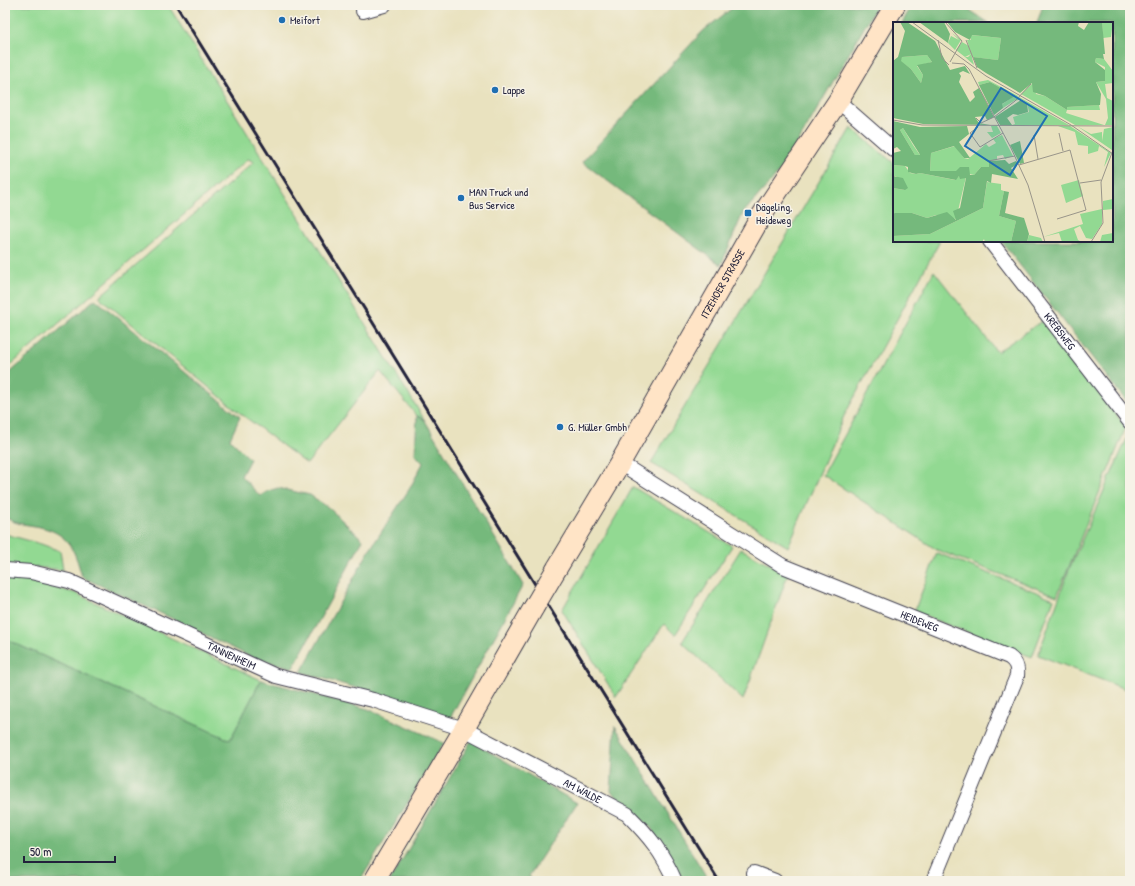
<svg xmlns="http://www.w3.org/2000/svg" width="1135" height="886" font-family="'Patrick Hand',sans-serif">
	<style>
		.green { fill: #92d992; stroke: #5a7e66 }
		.forest { fill: #75b97c; stroke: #4c6e5c }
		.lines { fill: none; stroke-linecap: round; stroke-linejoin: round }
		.street-casing { stroke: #403f4f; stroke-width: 16 }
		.secondary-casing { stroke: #403f4f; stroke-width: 22 }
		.street { stroke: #fff; stroke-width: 14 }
		.secondary { stroke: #ffe4c6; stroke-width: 20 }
		.rail { stroke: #22223b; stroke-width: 3 }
		.secondary-bridge-casing { stroke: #403f4f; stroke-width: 22; stroke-linecap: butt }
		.secondary-bridge { stroke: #ffe4c6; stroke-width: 20 }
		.poi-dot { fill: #1f6fb2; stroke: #f7f3e8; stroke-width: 1.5 }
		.labels { text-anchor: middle; stroke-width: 3; stroke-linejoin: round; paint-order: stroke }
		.poi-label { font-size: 11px; fill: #22223b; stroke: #f7f3e8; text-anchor: start }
		.street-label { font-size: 11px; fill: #22223b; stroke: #f7f3e8 }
		.inset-road { fill: none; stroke: #99958a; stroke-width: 1 }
		.view { fill: #1f6fb2; fill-opacity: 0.15; stroke: #1f6fb2; stroke-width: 2 }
		.inset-edge { fill: none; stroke: #22223b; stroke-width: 2 }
	</style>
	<rect width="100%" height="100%" fill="#f7f3e8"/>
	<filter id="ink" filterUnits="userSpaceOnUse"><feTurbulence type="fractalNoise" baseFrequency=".025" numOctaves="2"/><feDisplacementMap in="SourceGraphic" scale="8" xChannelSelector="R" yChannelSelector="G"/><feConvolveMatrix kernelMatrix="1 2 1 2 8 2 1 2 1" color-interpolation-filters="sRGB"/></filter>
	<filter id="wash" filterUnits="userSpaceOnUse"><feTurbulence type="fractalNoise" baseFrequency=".012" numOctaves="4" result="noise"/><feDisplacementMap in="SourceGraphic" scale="16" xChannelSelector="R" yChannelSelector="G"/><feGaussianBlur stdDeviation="0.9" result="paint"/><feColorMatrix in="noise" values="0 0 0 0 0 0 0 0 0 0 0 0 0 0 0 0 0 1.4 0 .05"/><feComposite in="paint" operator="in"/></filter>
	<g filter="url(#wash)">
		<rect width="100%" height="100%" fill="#e9e2bf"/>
		<g class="green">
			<polygon points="5,5 168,5 424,419 417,416 380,371 307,464 240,413 99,297 254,162 248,159 5,370"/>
			<polygon points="851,128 894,163 894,241 940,241 844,416 788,547 651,463"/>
			<polygon points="934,271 997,352 1042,321 1126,427 1057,596 937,550 823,475"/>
			<polygon points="1130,423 1130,691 1038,655 1070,567 1129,434"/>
			<polygon points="633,487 732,546 675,635 664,624 616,697 562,610"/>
			<polygon points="5,534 41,544 60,551 63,570 5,564"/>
			<polygon points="741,549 788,574 743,700 682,642"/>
			<polygon points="937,553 1054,599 1032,657 914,612"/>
			<polygon points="14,577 75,593 261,680 230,740 5,639 5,578"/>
		</g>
		<g class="forest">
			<polygon points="736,5 877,5 784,167 743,213 721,265 582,162 703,31"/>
			<polygon points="912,5 962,5 989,23 902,23"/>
			<polygon points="1043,5 1130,5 1130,406 1001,241 1112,241 1112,23 1037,23"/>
			<path d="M95,299L240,417L230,439L250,459L241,476L260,496L268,491L278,488L310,495L329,508L363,540L293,668L251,657L171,618L82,577C74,547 68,532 35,526C23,524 15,524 5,517V377Z"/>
			<polygon points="417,416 424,419 523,585 450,718 402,701 301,672 369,551 410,488 423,463 415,454"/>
			<polygon points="5,639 230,740 261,680 368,709 444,743 360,881 5,881"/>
			<polygon points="615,726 709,881 682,881 651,828 611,791"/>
			<polygon points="471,741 577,803 529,876 534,881 390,881"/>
		</g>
	</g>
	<g filter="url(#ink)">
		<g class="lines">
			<defs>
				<g id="street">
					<polyline points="363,11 384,5"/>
					<polyline points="838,101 894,150"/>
					<path id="s1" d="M990,241L1130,422"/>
					<path id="s2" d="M620,463L783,566L1009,657C1016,662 1018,667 1017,676L933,881"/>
					<path id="s3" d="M5,570L31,572L69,581L276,676L373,700L464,729L627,814C650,837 662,852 675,881"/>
					<polyline points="754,873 775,881"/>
				</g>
				<g id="secondary">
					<path id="s4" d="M557,568L620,463L760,218L838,101L895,5"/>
					<polyline points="374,881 464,729 534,607"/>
				</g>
			</defs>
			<use href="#street" class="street-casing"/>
			<use href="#secondary" class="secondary-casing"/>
			<use href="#street" class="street"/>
			<use href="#secondary" class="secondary"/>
			<polyline class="rail" points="176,5 719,881"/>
			<defs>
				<polyline id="secondary-bridge" points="534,607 557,568"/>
			</defs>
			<use href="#secondary-bridge" class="secondary-bridge-casing"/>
			<use href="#secondary-bridge" class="secondary-bridge"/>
		</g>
	</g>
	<g class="poi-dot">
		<circle cx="282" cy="20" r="4"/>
		<circle cx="495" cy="90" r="4"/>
		<circle cx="461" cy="198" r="4"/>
		<rect x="744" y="209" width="8" height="8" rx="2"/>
		<circle cx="560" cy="427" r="4"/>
	</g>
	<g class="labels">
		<g class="poi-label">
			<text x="290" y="24">Meifort</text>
			<text x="503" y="94">Lappe</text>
			<text x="469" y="196">MAN Truck und<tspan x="469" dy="13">Bus Service</tspan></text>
			<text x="756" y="211">Dägeling,<tspan x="756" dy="13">Heideweg</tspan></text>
			<text x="568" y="431">G. Müller Gmbh</text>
		</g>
		<g class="street-label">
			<text dy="4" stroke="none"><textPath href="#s4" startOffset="329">ITZEHOER STRASSE</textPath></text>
			<text dy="4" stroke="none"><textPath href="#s1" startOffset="114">KREBSWEG</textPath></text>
			<text dy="4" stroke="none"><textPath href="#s2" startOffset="340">HEIDEWEG</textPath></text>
			<text dy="4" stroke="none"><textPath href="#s3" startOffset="244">TANNENHEIM</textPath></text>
			<text dy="4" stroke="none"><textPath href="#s3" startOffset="622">AM WALDE</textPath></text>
		</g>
	</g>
	<g transform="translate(893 22)">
		<rect width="220" height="220" fill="#e9e2bf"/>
		<path d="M209,0H220L218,15L210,16ZM59,11L68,18L62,28L55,21L58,14L66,18ZM78,13L108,16L105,38L79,35L74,18H78ZM69,20L76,24L81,43L72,35H75L78,32L72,35L63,28ZM34,33L39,40L24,44L30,53L28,61L18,47L7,39L9,35ZM203,36L211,37L220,49V61L212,62L214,76L220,79V103H212L215,96L213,77L203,60L212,59V45L202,40ZM95,58L125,74L124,77L110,86L108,83L121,74L97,60L86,63L85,60ZM140,61L143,72L152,74L174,88V85L206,83L207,88H174L173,91L211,103H182L128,72ZM126,75L176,103H119L122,102L120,95L136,90L134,81L128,77L122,79ZM98,104H104L108,111L99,116L94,110H100ZM165,104H177L218,131L211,145L215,130L206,124L205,129L195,132V124L185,123L182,110ZM184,104L198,112L209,110V119L211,107L220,105L219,128ZM10,106L20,123L27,133H22L7,108ZM109,113L120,134L112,137L110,133L104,134V138L96,139V145H88L81,153L63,149H37L38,131L62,124L71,136L75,137L93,122L96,125L103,121L100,117ZM0,143L12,144L17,151L23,152L27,151L62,158L66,154L73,155L63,197L43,193L34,196L19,191L0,192V166L12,168L3,154H0ZM186,158L190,174L173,181L168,163ZM94,160L108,162V168L111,169L106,194L123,199L118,220H92L91,217L89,220H0V214L37,212L90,186ZM220,177V187L210,188V179ZM209,187V202L199,217L193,216L187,204L181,207L185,218L189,220H169L166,211L150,215L190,202L187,192ZM220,211V220H207L209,213ZM136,213L148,216L150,220H134Z" fill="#92d992"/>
		<path d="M7,0H14L42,19L57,48L72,44L77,52L70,49L66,51L68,54L66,60L77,80L82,75L80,70L86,66L101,95L94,98L92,94L82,95L86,101L97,103L30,102L0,96V39L5,35L12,9ZM34,33L39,40L24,43L30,53L28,61L18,47L8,39L9,35ZM26,0H51L57,12L55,21ZM54,0H186L185,4L191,8L196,0H209L212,32H210L211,37L203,36L202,40L212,48V59L203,60L208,72L207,83L174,85V88L152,74L140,70L139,61L127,71L93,51L84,45L80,35L105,38L108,16L79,13L77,18L62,10ZM97,60L122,74L109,82L110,86L101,93L86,63ZM128,78L134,81L135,90L125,93L120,92L114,96L112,93L119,103H107L102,95ZM0,99L27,105L74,104L76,112L66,120L77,136H71L61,124L38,131L37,149H63L67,145H76L77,153H81L88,145H96V139L112,138L116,142L123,139L125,142L118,146L125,157L99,152L98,161L94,159L90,186L37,212L0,214V192L2,191H19L34,196L54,190L63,198L60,189L67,186L73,156L67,157L66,154L63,158L27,151L23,152L15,150V145L12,144L0,143V131L8,129L4,125L0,127ZM10,106L26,131L27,133H22L7,108ZM127,119L131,141L127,142L117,123ZM0,154L10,156L15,166L12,168L0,166ZM111,169L116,170L112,191L131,196L136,212L134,220H118L123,199L106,194Z" fill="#75b97c" fill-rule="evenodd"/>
		<path class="inset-road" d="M19,0L93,54L178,103L220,132M52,0L69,19L57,40M45,18L49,36L56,43M73,18L84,46M59,41L71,42L76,47L118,126L135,163L152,220M83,96L88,101L101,95L122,79L138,62M0,98L29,103L220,104M85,105L77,111L87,125L110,111M166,111L170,129M141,113L145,137M95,139L122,134M126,143L177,128L193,188L164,197M187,161L208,158M198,220L210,201L208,160L220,128"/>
		<path class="view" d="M108,66L154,94L117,153L72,124Z"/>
		<rect width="220" height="220" class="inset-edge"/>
	</g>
	<rect width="1135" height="886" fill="none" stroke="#f7f3e8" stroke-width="20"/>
	<path d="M24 856v6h91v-6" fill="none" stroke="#22223b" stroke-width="2"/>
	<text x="30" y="856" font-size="12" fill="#22223b" stroke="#f7f3e8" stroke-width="3" paint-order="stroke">50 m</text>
</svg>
